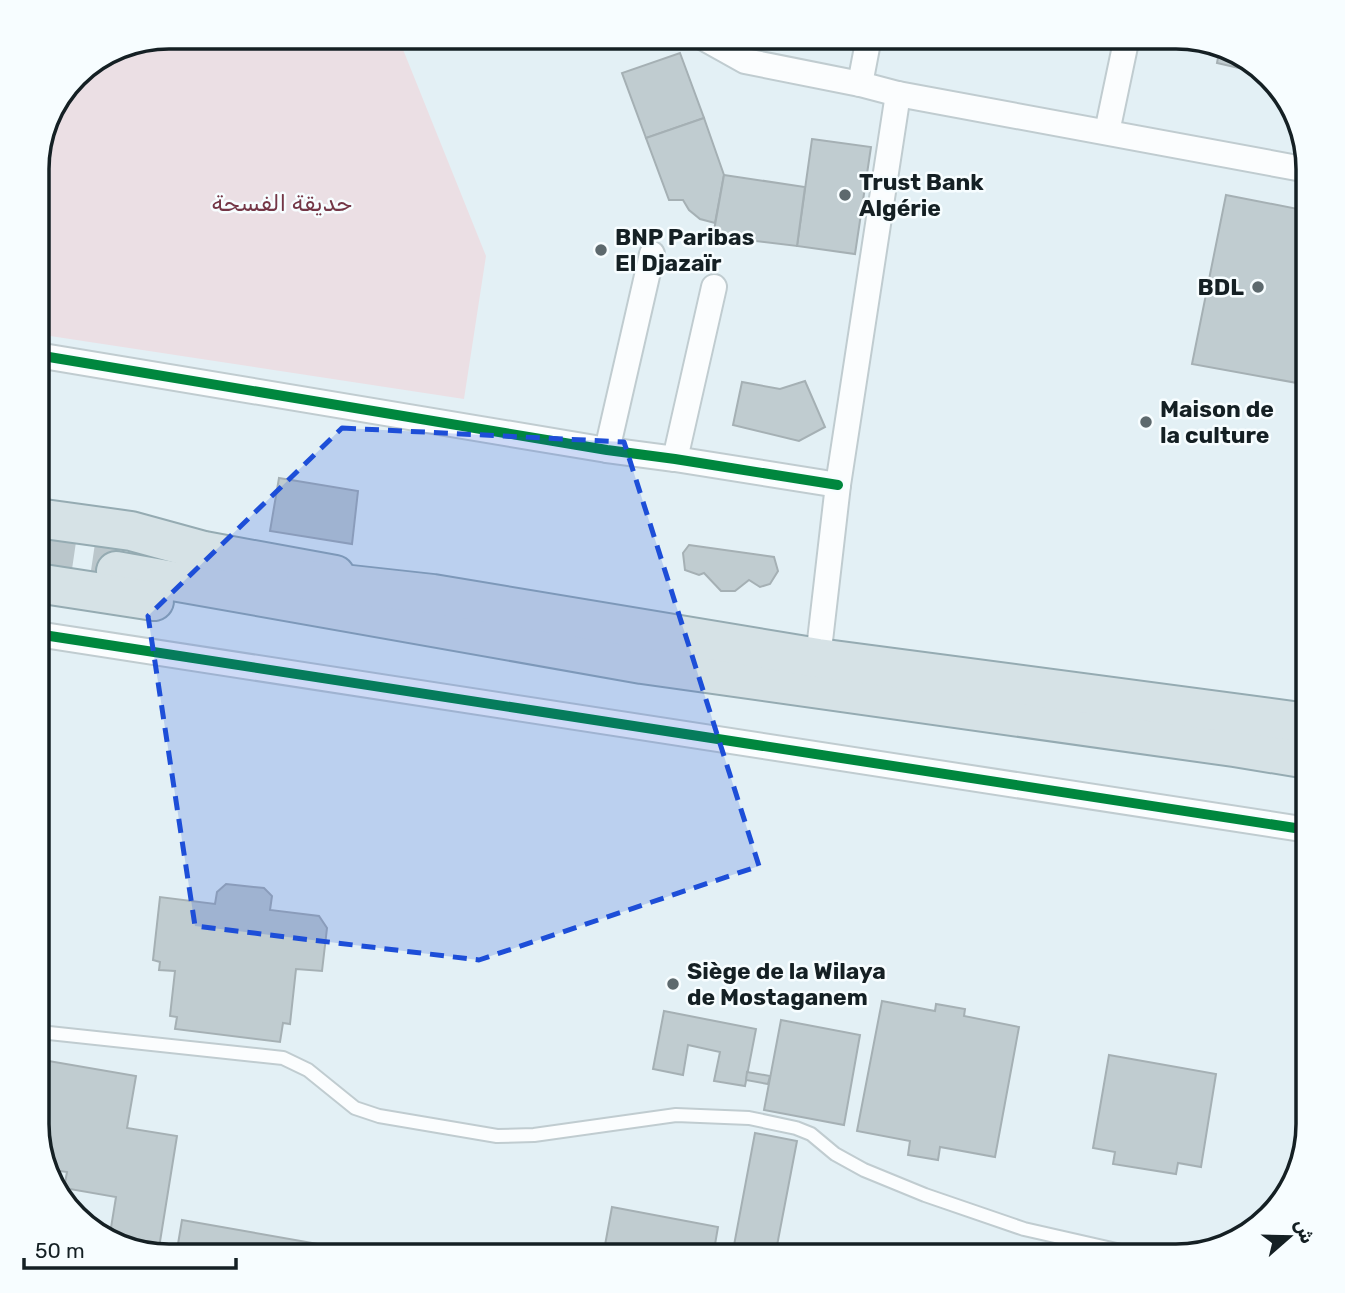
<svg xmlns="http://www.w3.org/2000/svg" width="1345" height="1293" font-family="Rubik,'Noto Sans Arabic',sans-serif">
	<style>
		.green { fill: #ebdfe4 }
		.building { fill: #c0ccd0; stroke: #a5b0b4; stroke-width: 2 }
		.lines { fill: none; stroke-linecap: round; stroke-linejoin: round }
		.trunk-tunnel { stroke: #bac6cb; stroke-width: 38; stroke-dasharray: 38 19; stroke-linecap: butt }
		.service-casing { stroke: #c0ccd0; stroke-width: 16 }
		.minor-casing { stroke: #c0ccd0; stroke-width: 28 }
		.trunk-casing { stroke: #95abb2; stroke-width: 42 }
		.service { stroke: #fbfdfe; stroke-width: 12 }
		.minor { stroke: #fbfdfe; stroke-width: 24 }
		.trunk { stroke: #d6e2e6; stroke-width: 38 }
		.cycleway-casing { stroke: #f7fdff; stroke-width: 15 }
		.cycleway { stroke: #00873e; stroke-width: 10 }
		.marked { fill: #1d4ed8; fill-opacity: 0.2; stroke: #1d4ed8; stroke-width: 5; stroke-dasharray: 14 9; stroke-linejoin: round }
		.poi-dot { fill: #5d696d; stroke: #f7fdff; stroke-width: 2.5 }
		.labels { text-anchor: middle; stroke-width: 5; stroke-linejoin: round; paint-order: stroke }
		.poi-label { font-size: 23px; font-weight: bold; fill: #152024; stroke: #f7fdff; text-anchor: start }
		.park-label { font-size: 23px; fill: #743646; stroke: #f7fdff }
		.rim { fill: none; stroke: #152024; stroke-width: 3.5 }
	</style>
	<rect width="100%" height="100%" fill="#e3f0f5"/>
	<polygon class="green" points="169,37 398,37 486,256 464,399 37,334 37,159 50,111 81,70"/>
	<g class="building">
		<polygon points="1215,45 1234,50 1265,74 1217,63 1220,47"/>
		<polygon points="680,53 704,118 646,138 622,73"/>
		<polygon points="704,118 724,175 715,223 700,219 689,210 683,200 669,200 646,138"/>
		<polygon points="812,139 871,147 855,254 797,246"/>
		<polygon points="724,175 805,187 797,246 713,236"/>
		<polygon points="1226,195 1308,211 1308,385 1192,364"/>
		<polygon points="805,381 825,427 799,441 733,425 742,382 780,389"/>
		<polygon points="279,478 358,491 352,544 270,531"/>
		<polygon points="689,545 774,557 778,571 770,584 760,587 749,580 735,591 721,591 704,573 699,575 685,570 683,553"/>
		<polygon points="226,884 264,888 272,896 270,910 319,916 327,928 322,971 296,969 290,1024 283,1023 280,1042 175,1029 177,1017 170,1016 175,971 159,970 160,962 153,960 160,897 215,904 217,892"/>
		<polygon points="882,1001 935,1011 936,1004 965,1009 964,1016 1019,1027 995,1157 940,1147 938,1160 908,1155 910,1141 857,1131"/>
		<polygon points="664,1011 756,1029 745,1086 714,1081 720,1052 688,1045 683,1075 653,1069"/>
		<polygon points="781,1020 860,1035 844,1125 764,1110"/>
		<polygon points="1109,1055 1216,1074 1201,1167 1178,1163 1176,1174 1113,1164 1115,1152 1093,1148"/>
		<polygon points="37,1059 136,1076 127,1128 177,1136 158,1254 118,1246 109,1240 116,1197 64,1188 67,1172 54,1170 37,1125"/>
		<polygon points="747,1072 770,1076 768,1084 746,1080"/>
		<polygon points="755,1133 797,1141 775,1256 732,1256"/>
		<polygon points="612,1207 718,1227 713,1256 603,1256"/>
		<polygon points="182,1220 386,1256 176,1256"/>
	</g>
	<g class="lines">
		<polyline class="trunk-tunnel" points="37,546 119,558"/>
		<defs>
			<polyline id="service" points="37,1036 49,1033 283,1058 308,1070 355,1108 379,1116 497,1136 534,1135 676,1115 749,1118 796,1128 811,1134 835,1154 864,1170 925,1195 1024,1229 1143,1256"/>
			<g id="minor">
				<polyline points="702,37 745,61 860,84 898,94 1308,170"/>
				<polyline points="860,84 869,37"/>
				<polyline points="1107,132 1127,37"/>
				<polyline points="37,355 607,450 675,459 838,485"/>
				<polyline points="607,450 652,254"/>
				<polyline points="675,459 714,287"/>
				<polyline points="37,634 1308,830"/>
				<polyline points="818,658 838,485 898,94"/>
			</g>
			<g id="trunk">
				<polyline points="37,518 131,531 204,551 335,575"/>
				<polyline points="116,571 642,664 1234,747 1308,759"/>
				<polyline points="306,580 433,594 818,658 1308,723"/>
				<polyline points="37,583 154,601"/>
			</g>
		</defs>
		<use href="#service" class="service-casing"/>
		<use href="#minor" class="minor-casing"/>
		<use href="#trunk" class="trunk-casing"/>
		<use href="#service" class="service"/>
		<use href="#minor" class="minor"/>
		<use href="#trunk" class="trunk"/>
		<defs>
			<g id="cycleway">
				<polyline points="37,355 607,450 675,459 838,485"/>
				<polyline points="37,634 1308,830"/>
			</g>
		</defs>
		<use href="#cycleway" class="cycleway-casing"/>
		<use href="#cycleway" class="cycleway"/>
	</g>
	<path class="marked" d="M342,428L624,442L759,866L479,960L195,926L148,616Z"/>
	<g class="poi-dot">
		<circle cx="845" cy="195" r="7"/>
		<circle cx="601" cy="250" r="7"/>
		<circle cx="1258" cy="287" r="7"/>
		<circle cx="1146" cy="422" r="7"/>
		<circle cx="673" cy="984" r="7"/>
	</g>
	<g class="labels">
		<g class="poi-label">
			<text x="859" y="190">Trust Bank<tspan x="859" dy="26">Algérie</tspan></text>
			<text x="615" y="245">BNP Paribas<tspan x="615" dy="26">El Djazaïr</tspan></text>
			<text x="1244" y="295" text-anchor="end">BDL</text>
			<text x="1160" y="417">Maison de<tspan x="1160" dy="26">la culture</tspan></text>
			<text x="687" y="979">Siège de la Wilaya<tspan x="687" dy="26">de Mostaganem</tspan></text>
		</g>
		<g class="park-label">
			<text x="282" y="211">حديقة الفسحة</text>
		</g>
	</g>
	<path d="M0 0H1345V1293H0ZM169 49H1176A120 120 0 0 1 1296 169V1124A120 120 0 0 1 1176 1244H169A120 120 0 0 1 49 1124V169A120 120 0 0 1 169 49Z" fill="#f7fdff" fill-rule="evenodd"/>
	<path class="rim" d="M169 49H1176A120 120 0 0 1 1296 169V1124A120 120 0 0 1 1176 1244H169A120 120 0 0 1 49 1124V169A120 120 0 0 1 169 49Z"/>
	<g transform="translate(1289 1237) rotate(70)" stroke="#f7fdff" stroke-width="5" paint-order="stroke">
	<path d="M0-5L12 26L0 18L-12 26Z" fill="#152024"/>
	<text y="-10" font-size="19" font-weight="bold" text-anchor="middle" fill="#152024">ش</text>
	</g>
	<path d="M24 1258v10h212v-10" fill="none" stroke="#152024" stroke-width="3.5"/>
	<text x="35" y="1258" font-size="21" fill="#152024" stroke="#f7fdff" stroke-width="5" paint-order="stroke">50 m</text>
</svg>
